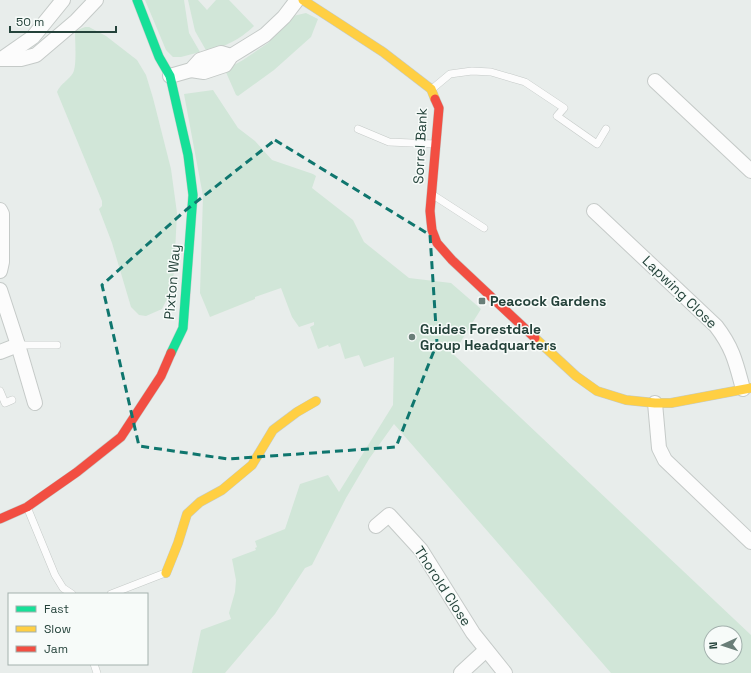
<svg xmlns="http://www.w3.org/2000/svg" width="751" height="673" font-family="'Space Grotesk',sans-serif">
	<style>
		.green { fill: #d1e6d8; fill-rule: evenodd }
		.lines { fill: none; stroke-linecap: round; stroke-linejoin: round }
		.lane-casing { stroke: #c5cac8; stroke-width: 8 }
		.street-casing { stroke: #c5cac8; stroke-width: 16 }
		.fast-casing { stroke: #c3cbc8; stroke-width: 10 }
		.slow-casing { stroke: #c3cbc8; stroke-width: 10 }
		.jam-casing { stroke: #c3cbc8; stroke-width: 10 }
		.lane { stroke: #fcfcfc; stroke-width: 7 }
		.street { stroke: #fcfcfc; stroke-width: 14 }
		.fast { stroke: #16e098; stroke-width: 9 }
		.slow { stroke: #ffcf43; stroke-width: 9 }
		.jam { stroke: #f24e42; stroke-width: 9 }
		.marked { fill: none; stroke: #0f766e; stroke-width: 3; stroke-dasharray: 8 5; stroke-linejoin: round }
		.poi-dot { fill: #697e78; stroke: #f7fbf9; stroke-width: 1.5 }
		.labels { text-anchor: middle; stroke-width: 3; stroke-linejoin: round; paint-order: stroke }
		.street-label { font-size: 14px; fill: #24423a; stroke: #f7fbf9 }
		.poi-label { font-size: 14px; font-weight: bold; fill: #24423a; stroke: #f7fbf9; text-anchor: start }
	</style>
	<rect width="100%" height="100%" fill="#e8edeb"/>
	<g class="green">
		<polygon points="145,0 184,0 189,33 200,52 181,57 173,57 166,50"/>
		<path d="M188,0H198L207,10L216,0H229L254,26C238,41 227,45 207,52L195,31Z"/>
		<polygon points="306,13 318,19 311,37 274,70 238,96 236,95 225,70 243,60 268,43 293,16"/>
		<path d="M85,27H89L106,36L137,60L146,75L153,98L171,169L177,213L174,272L170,293L162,309L146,316L139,315L131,307L112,243L99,209L102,206V201L57,92C60,84 69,80 73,73C77,66 75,40 75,31Z"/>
		<path d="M213,90L238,128L255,141L272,160L313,174L316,176L312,188L353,220L364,242L409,278L451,283L481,309L453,354L751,635V673H611L394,424L369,459L346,498L312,565L305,568L275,614L225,673H192L201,630L231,619L229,613L235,592L236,580L232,559L256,550L255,548L257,547L255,541L285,529L300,484L328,475L339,492L393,405L394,357L364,367L359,355L345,359L340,343L329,347L328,345L318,349L310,327L314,325V322L299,327L292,317L281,288L255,297V299L210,317L200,293L203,196L184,94ZM711,633H735V657H711Z"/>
	</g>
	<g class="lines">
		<defs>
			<g id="lane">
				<polyline points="432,89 450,74 472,71 491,72 525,82 564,108 557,116 597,144 606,129"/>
				<polyline points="358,129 389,142 435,144"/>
				<polyline points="433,195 484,228"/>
				<polyline points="18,345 57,345"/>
				<polyline points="0,391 5,403 12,400"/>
				<polyline points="27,507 55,575 63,588 72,594"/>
				<polyline points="111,594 165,573"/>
				<polyline points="94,664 97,673"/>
			</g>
			<g id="street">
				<polyline points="3,58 33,37 63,0"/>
				<polyline points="0,59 21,59 36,55 76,21 96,0"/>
				<polyline points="191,70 204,72 225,65 231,56 265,35 284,17 297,0"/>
				<polyline points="170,76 191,70 200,60 221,53 231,56"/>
				<polyline points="655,81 751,171"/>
				<polyline points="0,210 2,214 2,262 0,271"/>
				<path d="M594,211L716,326C733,348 736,363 743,389"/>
				<polyline points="0,290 18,345 0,352"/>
				<polyline points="18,345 35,403"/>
				<polyline points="655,403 659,448 665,460 751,542"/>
				<polyline points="376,526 389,515 421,550 473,633 505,673"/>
				<polyline points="461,673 486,650"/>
			</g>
			<polyline id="fast" points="137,0 159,57 170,76 188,155 193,195 183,328 171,353"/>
			<g id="slow">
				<polyline points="303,0 383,52 431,89 435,99"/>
				<polyline points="535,338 576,376 597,391 626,400 655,403 671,403 751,388"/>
				<polyline points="166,573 178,543 187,514 200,502 222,490 252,465 273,430 297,412 316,401"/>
			</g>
			<g id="jam">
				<polyline points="435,99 439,108 430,211 431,221 432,230 437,243 452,260 535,338"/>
				<polyline points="0,519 27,507 77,472 121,437 161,376 171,353"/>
			</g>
		</defs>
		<use href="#lane" class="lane-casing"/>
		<use href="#street" class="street-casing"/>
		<use href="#fast" class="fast-casing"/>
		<use href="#slow" class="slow-casing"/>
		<use href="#jam" class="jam-casing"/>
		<use href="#lane" class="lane"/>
		<use href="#street" class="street"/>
		<use href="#fast" class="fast"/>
		<use href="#slow" class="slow"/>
		<use href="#jam" class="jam"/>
	</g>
	<path class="marked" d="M275,140L430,235L437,343L396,447L228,459L139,446L102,285L186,210Z"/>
	<g class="poi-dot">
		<rect x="478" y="297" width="8" height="8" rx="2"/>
		<circle cx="412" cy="337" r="4"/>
	</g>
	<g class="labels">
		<g class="street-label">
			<text transform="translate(420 146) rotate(-87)" y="5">Sorrel Bank</text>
			<text transform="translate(172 282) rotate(-85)" y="5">Pixton Way</text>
			<text transform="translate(680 292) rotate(44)" y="5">Lapwing Close</text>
			<text transform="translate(443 586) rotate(57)" y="5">Thorold Close</text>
		</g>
		<g class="poi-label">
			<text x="490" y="306">Peacock Gardens</text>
			<text x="420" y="334">Guides Forestdale<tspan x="420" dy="16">Group Headquarters</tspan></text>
		</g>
	</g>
	<rect x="8" y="593" width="140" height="72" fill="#f7fbf9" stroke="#a3b1ad"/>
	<rect x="16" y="606" width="20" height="6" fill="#16e098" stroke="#a3b1ad"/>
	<text x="44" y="613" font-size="12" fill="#24423a">Fast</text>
	<rect x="16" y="626" width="20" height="6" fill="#ffcf43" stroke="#a3b1ad"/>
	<text x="44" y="633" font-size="12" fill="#24423a">Slow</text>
	<rect x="16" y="646" width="20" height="6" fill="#f24e42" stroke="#a3b1ad"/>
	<text x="44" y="653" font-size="12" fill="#24423a">Jam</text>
	<g transform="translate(723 645) rotate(267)"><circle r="19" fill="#f7fbf9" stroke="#a3b1ad"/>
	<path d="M0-3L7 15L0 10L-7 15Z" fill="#697e78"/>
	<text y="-6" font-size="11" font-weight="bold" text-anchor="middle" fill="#24423a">N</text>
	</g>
	<path d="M10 26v6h106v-6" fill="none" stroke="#24423a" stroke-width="2"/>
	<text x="16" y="26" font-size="12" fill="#24423a" stroke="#f7fbf9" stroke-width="3" paint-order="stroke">50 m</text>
</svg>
